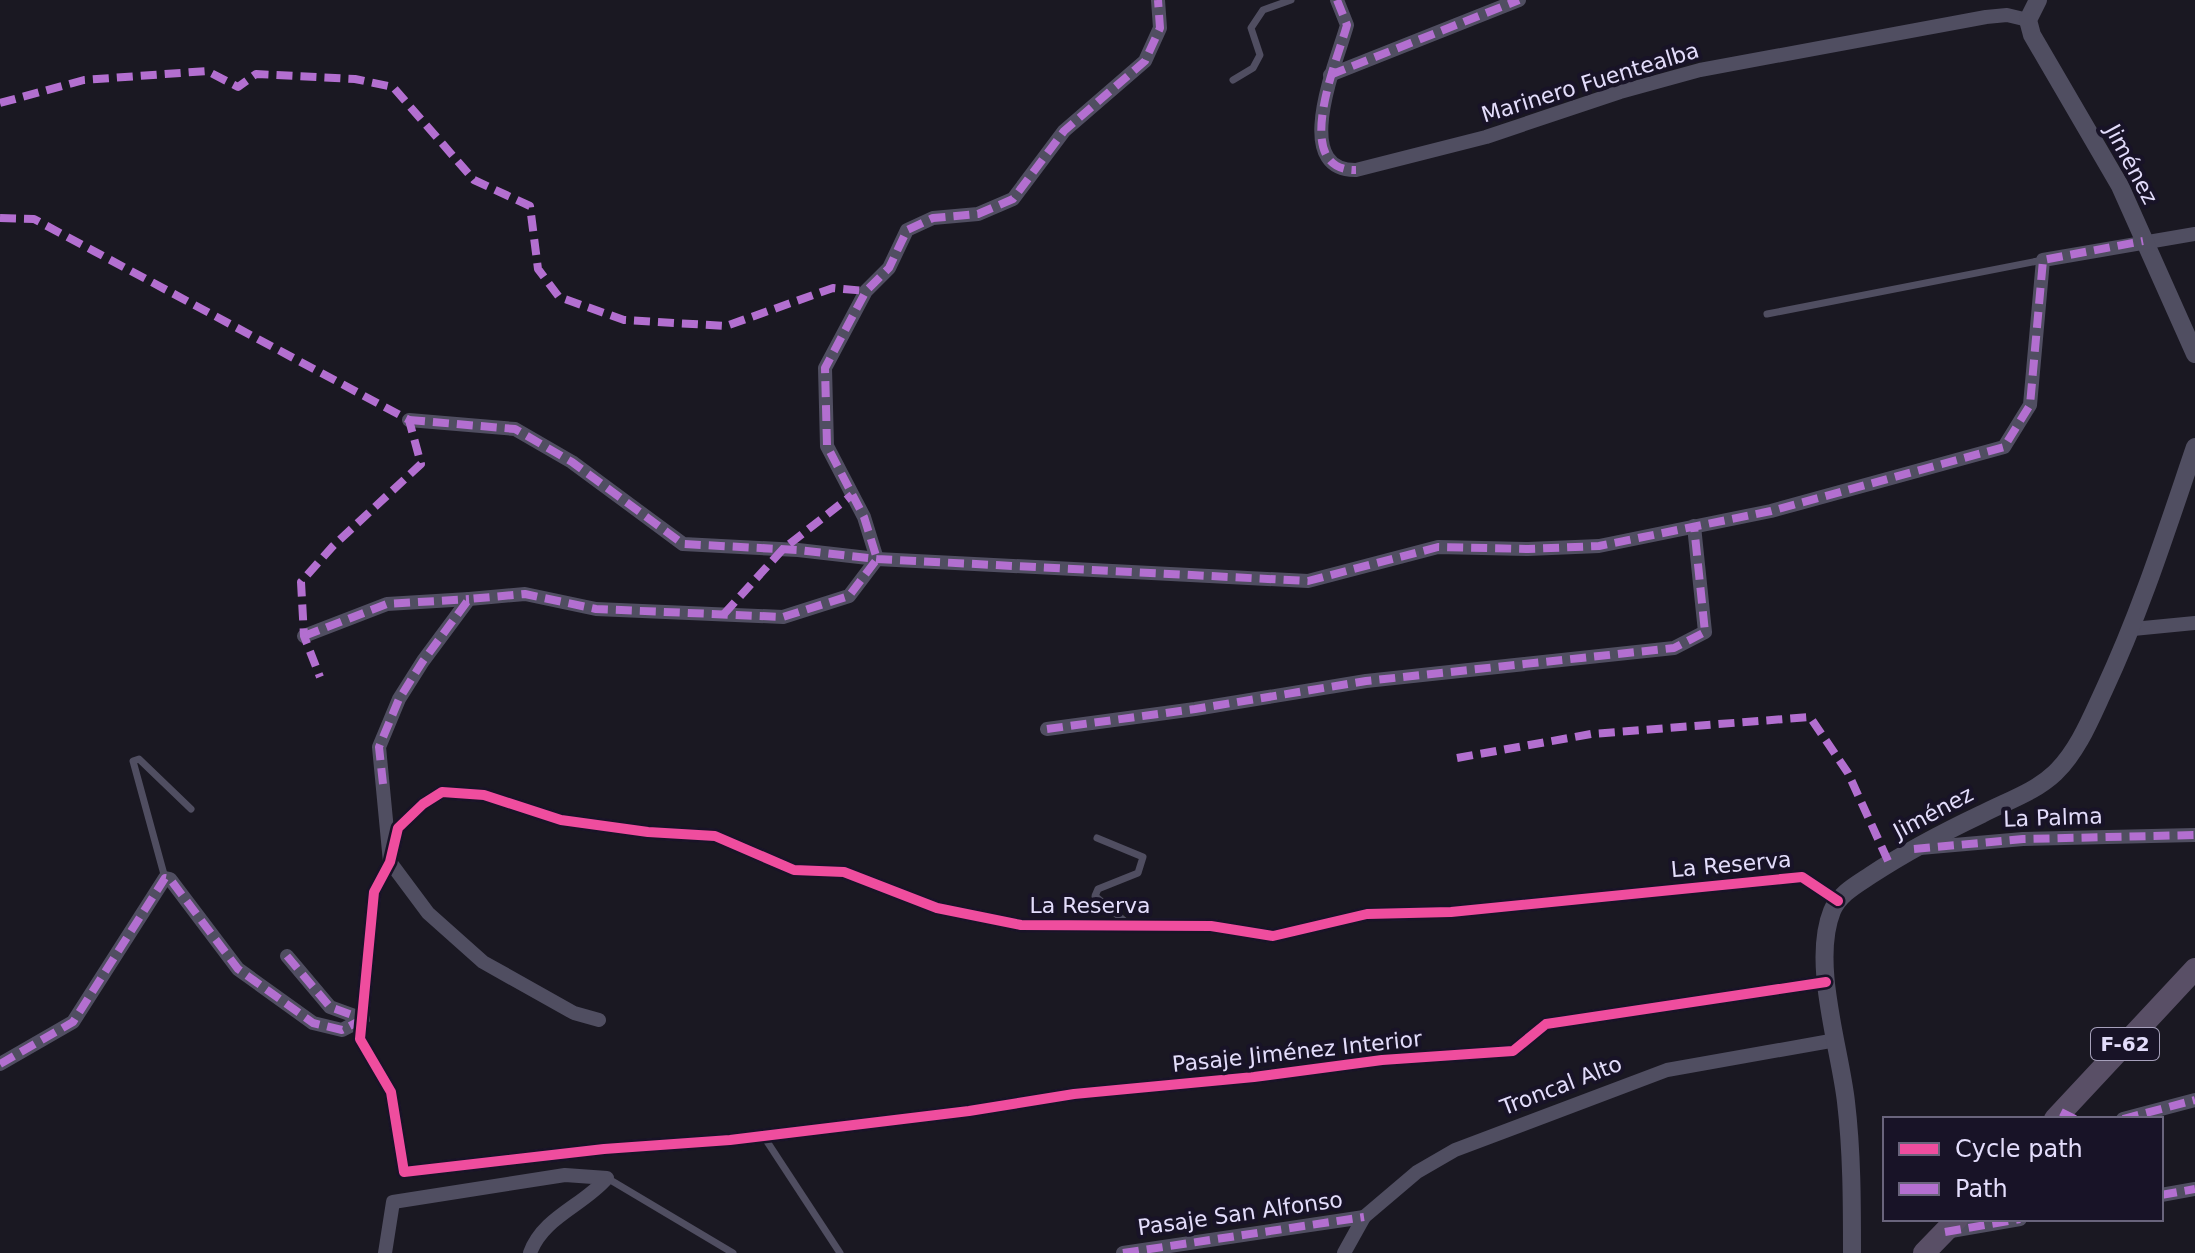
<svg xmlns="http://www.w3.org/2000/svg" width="2195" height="1253" font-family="'DejaVu Sans',sans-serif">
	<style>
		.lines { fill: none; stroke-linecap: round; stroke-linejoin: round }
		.service { stroke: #504e61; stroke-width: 7 }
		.minor { stroke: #504e61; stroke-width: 14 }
		.tertiary { stroke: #504e61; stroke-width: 18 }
		.primary { stroke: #594f66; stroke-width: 22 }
		.quiet { stroke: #b36fd0; stroke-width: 8; stroke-dasharray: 16 8; stroke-linecap: butt }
		.cycleway-casing { stroke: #181327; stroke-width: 15 }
		.cycleway { stroke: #ef4d9e; stroke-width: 10 }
		.labels { text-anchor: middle; stroke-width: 8; stroke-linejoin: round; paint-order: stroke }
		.shield { fill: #181327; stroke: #a6a0bb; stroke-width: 2 }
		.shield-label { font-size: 20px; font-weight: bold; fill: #e3ddfb }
		.street-label { font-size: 22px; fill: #e3ddfb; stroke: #181327 }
	</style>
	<rect width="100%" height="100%" fill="#1a1822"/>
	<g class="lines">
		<g class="service">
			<polyline points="1233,80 1253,68 1260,55 1251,28 1263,10 1291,0"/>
			<polyline points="1767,314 2043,260"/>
			<polyline points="1097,838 1143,857 1138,873 1098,889 1095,896 1128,924"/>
			<polyline points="165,878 133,761 139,759 191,809"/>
			<polyline points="764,1137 840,1253"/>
			<polyline points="607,1178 733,1253"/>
		</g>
		<g class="minor">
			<path d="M1337,0L1347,25C1338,59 1289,171 1356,170L1486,137L1620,92L1700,70L1986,17L2007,15L2028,20"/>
			<polyline points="1330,75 1519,0"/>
			<polyline points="409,420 515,429 572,462 683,544 798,550 877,559 1308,581 1438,547 1528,549 1599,546 1771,511 2004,447 2030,405 2043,260 2195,234"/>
			<polyline points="2133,629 2195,623"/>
			<polyline points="304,636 387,604 469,599"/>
			<polyline points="1047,729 1195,709 1366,681 1674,648 1705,632 1694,526"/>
			<polyline points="1920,848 2023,839 2195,835"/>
			<polyline points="287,956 330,1007 363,1019"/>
			<polyline points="1826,982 1546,1024 1513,1051 1382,1060 1254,1077 1074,1094 969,1111 730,1140 604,1149 404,1172 391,1092 360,1039 374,892 390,862 398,828 423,804 442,792 484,795 561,820 648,832 715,836 794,870 844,872 937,908 1021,925 1211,926 1273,936 1367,914 1451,912 1802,877 1838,901"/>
			<polyline points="599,1020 574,1013 483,962 428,913 390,862 379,747 399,699 423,661 469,599 525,594 596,609 783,617 849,596 877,559 864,517 827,446 825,368 866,291 889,268 907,230 933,218 978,214 1013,199 1064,131 1145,61 1160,28 1158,0"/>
			<polyline points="0,1064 73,1022 165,878 170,879 238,969 313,1023 342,1030 363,1019"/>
			<polyline points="2123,1119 2195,1100"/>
			<polyline points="2161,1195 2195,1189"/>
			<polyline points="1945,1232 2020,1219"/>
			<path d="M385,1253L393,1202L565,1175L607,1178C583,1206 543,1217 530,1253"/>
			<polyline points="1123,1253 1364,1217"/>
			<polyline points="1344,1253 1364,1217 1417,1172 1455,1150 1667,1070 1836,1040"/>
		</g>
		<g class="tertiary">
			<polyline points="2038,0 2028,20 2032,35 2120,186 2195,354"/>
			<path d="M1852,1253C1852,1203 1852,1152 1846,1102C1840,1048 1811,963 1832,911C1839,894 1856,885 1871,875C1906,852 1944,832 1982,814C2007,801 2035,792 2055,773C2078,751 2091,718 2104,690C2141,611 2167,529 2195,447"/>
		</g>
		<g class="primary">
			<polyline points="2055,1119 2195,969"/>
			<polyline points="1924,1253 1957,1219"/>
		</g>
		<g class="quiet">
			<path d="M1337,0L1347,25C1338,59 1289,171 1356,170"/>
			<polyline points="1330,75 1519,0"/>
			<polyline points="0,103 84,80 207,71 238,87 256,74 355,79 393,87 474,180 530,206 538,269 559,297 624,320 726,326 833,288 866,291"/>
			<polyline points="0,218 34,219 409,420 421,464 333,546 301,582 304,636 320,677"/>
			<polyline points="409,420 515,429 572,462 683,544 798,550 877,559 1308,581 1438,547 1528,549 1599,546 1771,511 2004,447 2030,405 2043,260 2143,241"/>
			<polyline points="724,614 783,549 852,495"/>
			<polyline points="304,636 387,604 469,599"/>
			<polyline points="1047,729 1195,709 1366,681 1674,648 1705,632 1694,526"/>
			<polyline points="1457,758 1591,734 1810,717 1848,773 1889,863"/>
			<polyline points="383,784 379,747 399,699 423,661 469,599 525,594 596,609 783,617 849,596 877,559 864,517 827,446 825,368 866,291 889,268 907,230 933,218 978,214 1013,199 1064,131 1145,61 1160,28 1158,0"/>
			<polyline points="1914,849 2023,839 2195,835"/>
			<polyline points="287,956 330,1007 363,1019"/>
			<polyline points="0,1064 73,1022 165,878 170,879 238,969 313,1023 342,1030 363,1019"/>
			<polyline points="2061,1112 2075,1119"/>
			<polyline points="2123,1119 2195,1100"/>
			<polyline points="2161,1195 2195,1189"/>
			<polyline points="1945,1232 2020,1219"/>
			<polyline points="1123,1253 1364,1217"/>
		</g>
		<defs>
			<polyline id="cycleway" points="1826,982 1546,1024 1513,1051 1382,1060 1254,1077 1074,1094 969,1111 730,1140 604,1149 404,1172 391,1092 360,1039 374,892 390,862 398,828 423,804 442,792 484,795 561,820 648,832 715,836 794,870 844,872 937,908 1021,925 1211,926 1273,936 1367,914 1451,912 1802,877 1838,901"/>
		</defs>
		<use href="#cycleway" class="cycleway-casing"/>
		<use href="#cycleway" class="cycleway"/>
	</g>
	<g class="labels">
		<rect class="shield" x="2091" y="1028" width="68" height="32" rx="6"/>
		<g class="shield-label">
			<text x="2125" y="1051">F-62</text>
		</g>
		<g class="street-label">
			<text transform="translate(1590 82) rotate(-17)" y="8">Marinero Fuentealba</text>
			<text transform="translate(2132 164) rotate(62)" y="8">Jiménez</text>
			<text transform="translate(1933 812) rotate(-28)" y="8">Jiménez</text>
			<text transform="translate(2053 817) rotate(-2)" y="8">La Palma</text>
			<text transform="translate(1731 864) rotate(-5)" y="8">La Reserva</text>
			<text x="1090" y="913">La Reserva</text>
			<text transform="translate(1297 1051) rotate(-6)" y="8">Pasaje Jiménez Interior</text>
			<text transform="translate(1561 1085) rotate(-21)" y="8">Troncal Alto</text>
			<text transform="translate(1240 1213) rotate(-8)" y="8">Pasaje San Alfonso</text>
		</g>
	</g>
	<rect x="1883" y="1117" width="280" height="104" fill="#181327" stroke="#69647c" stroke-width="2"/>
	<rect x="1899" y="1143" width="40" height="12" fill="#ef4d9e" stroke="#69647c" stroke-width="2"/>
	<text x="1955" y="1157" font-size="24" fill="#e3ddfb">Cycle path</text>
	<rect x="1899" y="1183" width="40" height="12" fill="#b36fd0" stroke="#69647c" stroke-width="2"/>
	<text x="1955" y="1197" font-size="24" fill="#e3ddfb">Path</text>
</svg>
